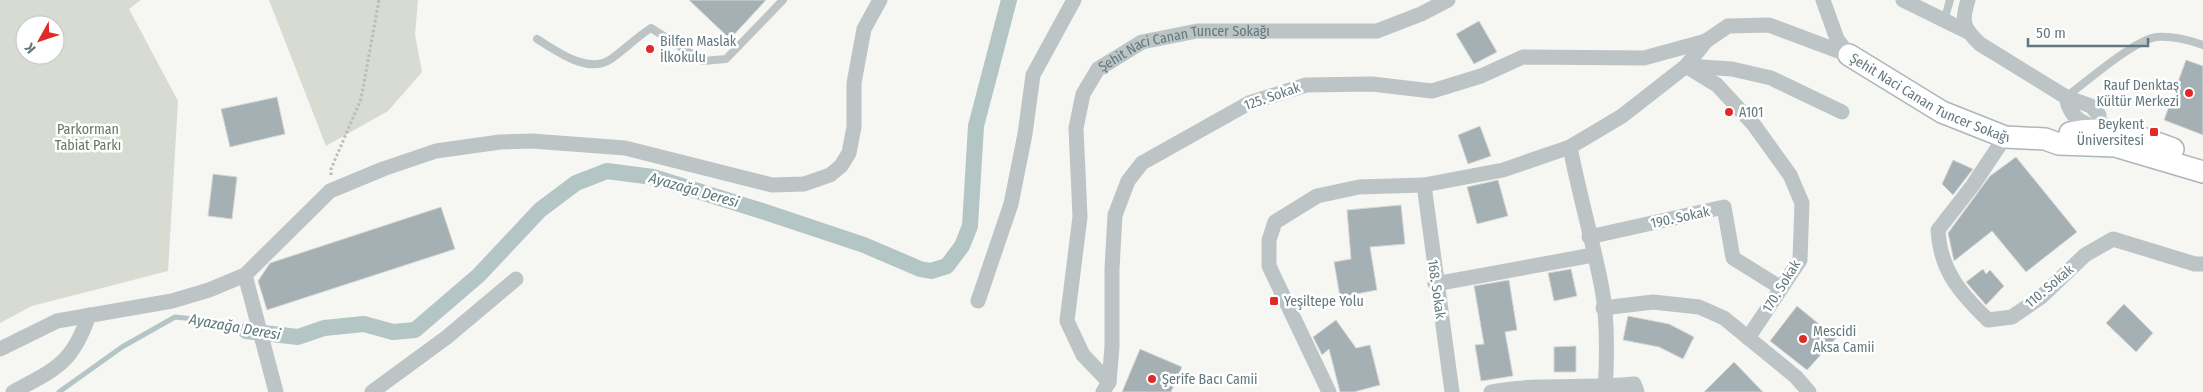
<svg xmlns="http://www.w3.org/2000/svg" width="2203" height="392" font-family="'Fira Sans Condensed',sans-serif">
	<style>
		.green { fill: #d7dbd2; fill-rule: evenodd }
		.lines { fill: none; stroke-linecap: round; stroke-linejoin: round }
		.stream { stroke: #b3c5c5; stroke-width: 5 }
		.canal { stroke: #b3c5c5; stroke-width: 16 }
		.building { fill: #a4b0b3; stroke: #d8d7d6 }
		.secondary-casing { stroke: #adb6b9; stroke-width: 24 }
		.path { stroke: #b8bcbe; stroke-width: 3; stroke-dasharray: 2.5 2.5; stroke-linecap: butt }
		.lane { stroke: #bdc4c6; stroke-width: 8 }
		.street { stroke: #bdc4c6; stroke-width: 15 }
		.secondary { stroke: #fff; stroke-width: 21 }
		.poi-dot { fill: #e12a28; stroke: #fff; stroke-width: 2 }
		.labels { text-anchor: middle; stroke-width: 5; stroke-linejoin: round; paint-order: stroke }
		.poi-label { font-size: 14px; fill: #62787e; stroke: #fff; text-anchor: start }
		.street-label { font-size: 14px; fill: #62787e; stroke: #fff }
		.park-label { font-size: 14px; fill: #697660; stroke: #fff }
		.water-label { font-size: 15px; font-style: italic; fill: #5c7879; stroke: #fff }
	</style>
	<rect width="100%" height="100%" fill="#f6f6f3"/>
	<g class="green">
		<path d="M0,0H141L129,9L178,101L168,271L32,306L0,323ZM25,25H55V55H25Z"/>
		<polygon points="269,0 418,0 415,35 422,72 388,111 326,146"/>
	</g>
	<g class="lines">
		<polyline class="stream" points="59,392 122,347 175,317 214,321 246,331"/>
		<polyline class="canal" points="246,331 298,337 324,328 364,324 393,332 415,330 479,275 540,210 576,183 607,171 653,177 762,211 864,245 920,269 931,271 947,266 962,246 970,226 976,126 1009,0"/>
	</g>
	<g class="building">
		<polygon points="689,0 766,0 730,39"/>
		<polygon points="1479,21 1497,52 1474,64 1456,34"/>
		<polygon points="2186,60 2203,66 2203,135 2164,120"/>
		<polygon points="277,97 285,134 230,147 221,109"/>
		<polygon points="1480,126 1491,156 1468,164 1458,135"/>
		<polygon points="2016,157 2077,232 2026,272 1992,231 1954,261 1948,233 1990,176"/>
		<polygon points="1953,160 1973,169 1953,195 1942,184"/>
		<polygon points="213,174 237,177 232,219 208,216"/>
		<polygon points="1498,180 1508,216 1477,224 1467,187"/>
		<polygon points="1401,205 1405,244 1370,247 1377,290 1340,297 1334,262 1351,259 1347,210"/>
		<polygon points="441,207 455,249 267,310 258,281 270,263"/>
		<polygon points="1571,269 1577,296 1554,301 1548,273"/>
		<polygon points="1983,269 1986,274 1990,270 2004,286 1986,305 1966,282"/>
		<polygon points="1509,280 1517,330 1505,332 1513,376 1481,381 1475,345 1484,344 1474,286"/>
		<polygon points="2124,304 2153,333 2136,352 2106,323"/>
		<polygon points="1797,306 1836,338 1807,370 1770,341"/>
		<polygon points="1628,316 1669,324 1694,337 1683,359 1659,347 1623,340"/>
		<polygon points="1336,320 1356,348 1370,345 1380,385 1354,392 1340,392 1329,349 1322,355 1313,337"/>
		<polygon points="1576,346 1576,372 1554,372 1554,347"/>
		<polygon points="1140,349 1182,367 1171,392 1122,392"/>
		<polygon points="1734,362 1763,392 1704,392"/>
	</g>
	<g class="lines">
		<defs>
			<g id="secondary">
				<path id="s2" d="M1849,55L1942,112L2005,137L2045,139L2059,144L2115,146L2203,172"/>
				<path d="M2070,133C2107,124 2138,136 2173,149"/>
			</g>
		</defs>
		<use href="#secondary" class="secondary-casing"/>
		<polyline class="path" points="331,175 331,169 361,99 379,0"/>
		<g class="lane">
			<polyline points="1944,21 1950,0"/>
			<path d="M537,39C557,51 588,75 611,59C625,49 637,37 651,28L703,61L726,59L783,0"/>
			<path d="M2066,97C2085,83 2135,39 2157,37C2172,36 2189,40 2203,45"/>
		</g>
		<g class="street">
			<polyline points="1823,0 1837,39 1849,55"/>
			<polyline points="1903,0 1968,32"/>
			<path d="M1968,0C1961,22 1963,28 1980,44L2066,97L2091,106L2099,115L2100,129C2081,123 2070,118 2066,97"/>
			<polyline points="1686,66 1717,85 1754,125 1790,175 1802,203 1800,260 1748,338"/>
			<polyline points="1687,66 1732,69 1771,78 1842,112"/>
			<path d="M2005,137L1973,185L1938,230C1940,270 1960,293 1988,320L2012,317L2041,297L2085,255L2113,239L2195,264H2203"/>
			<path d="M1570,147C1579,194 1593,241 1602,289C1608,321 1607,359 1605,392"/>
			<polyline points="1424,185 1452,392"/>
			<polyline points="1589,237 1724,207 1733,258 1781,288"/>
			<polyline points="245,275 276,392"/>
			<polyline points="1435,284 1593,255"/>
			<polyline points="978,301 1011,204 1025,134 1033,75 1074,0"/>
			<polyline points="1603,308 1653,302 1699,307 1724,318 1796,377 1809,392"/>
			<polyline points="0,349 57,321 172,301 209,290 245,275 330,191 383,169 436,151 500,142 532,141 625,148 772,185 804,184 830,175 841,166 849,153 854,127 854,83 864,29 880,0"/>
			<path id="s1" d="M1109,382L1083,355L1067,321L1080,217L1076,128L1083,94L1098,69L1142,42L1197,31H1377L1421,14L1448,0"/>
			<path d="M13,392C57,368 72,364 89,315"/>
			<polyline points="372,392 447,337 516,279"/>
			<polyline points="1103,392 1109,382 1112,347 1112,269 1115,215 1128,181 1142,163 1249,103 1306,85 1372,84 1432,91 1481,76 1523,57 1644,58 1706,41"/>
			<polyline points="1329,392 1269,266 1269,240 1275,222 1317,196 1359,187 1424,185 1503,170 1570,147 1622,116 1686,66 1706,41 1728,26 1769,25 1849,55"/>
			<path d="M1491,392C1539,383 1585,389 1634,384L1637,392"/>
		</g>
		<use href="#secondary" class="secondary"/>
	</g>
	<g class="poi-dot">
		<circle cx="650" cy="49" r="5"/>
		<circle cx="2189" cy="93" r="5"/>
		<circle cx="1729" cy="112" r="5"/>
		<rect x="2149" y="127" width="10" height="10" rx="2.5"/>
		<rect x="1269" y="296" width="10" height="10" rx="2.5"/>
		<circle cx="1803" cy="339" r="5"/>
		<circle cx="1152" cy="379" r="5"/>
	</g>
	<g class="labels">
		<g class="poi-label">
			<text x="660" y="46">Bilfen Maslak<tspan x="660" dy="16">İlkokulu</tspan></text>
			<text x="2179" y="90" text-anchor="end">Rauf Denktaş<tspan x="2179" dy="16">Kültür Merkezi</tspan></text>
			<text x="1739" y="117">A101</text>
			<text x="2144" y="129" text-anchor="end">Beykent<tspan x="2144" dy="16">Üniversitesi</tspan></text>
			<text x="1284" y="306">Yeşiltepe Yolu</text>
			<text x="1813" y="336">Mescidi<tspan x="1813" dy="16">Aksa Camii</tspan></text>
			<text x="1162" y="384">Şerife Bacı Camii</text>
		</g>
		<g class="street-label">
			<text dy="5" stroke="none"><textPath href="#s1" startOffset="424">Şehit Naci Canan Tuncer Sokağı</textPath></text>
			<text dy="5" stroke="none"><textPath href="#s2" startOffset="92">Şehit Naci Canan Tuncer Sokağı</textPath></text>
			<text transform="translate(1272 96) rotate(-19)" y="5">125. Sokak</text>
			<text transform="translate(1680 217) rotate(-12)" y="5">190. Sokak</text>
			<text transform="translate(1781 286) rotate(-58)" y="5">170. Sokak</text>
			<text transform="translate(2049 286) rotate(-40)" y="5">110. Sokak</text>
			<text transform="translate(1437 289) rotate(82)" y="5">168. Sokak</text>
		</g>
		<g class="park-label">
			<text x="88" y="134">Parkorman<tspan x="88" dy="16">Tabiat Parkı</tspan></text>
		</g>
		<g class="water-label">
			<text transform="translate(694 190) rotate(16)" y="5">Ayazağa Deresi</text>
			<text transform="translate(235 327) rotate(10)" y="5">Ayazağa Deresi</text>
		</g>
	</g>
	<g transform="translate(40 40) rotate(230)"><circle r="24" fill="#ffffff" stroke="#c0c9cb"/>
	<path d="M0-4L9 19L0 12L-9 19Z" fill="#e12a28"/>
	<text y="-8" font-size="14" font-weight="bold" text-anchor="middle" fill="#62787e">K</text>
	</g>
	<path d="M2028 38v8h120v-8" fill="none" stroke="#62787e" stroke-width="2.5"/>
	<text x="2036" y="38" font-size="15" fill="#62787e" stroke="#ffffff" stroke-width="4" paint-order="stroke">50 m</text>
</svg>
